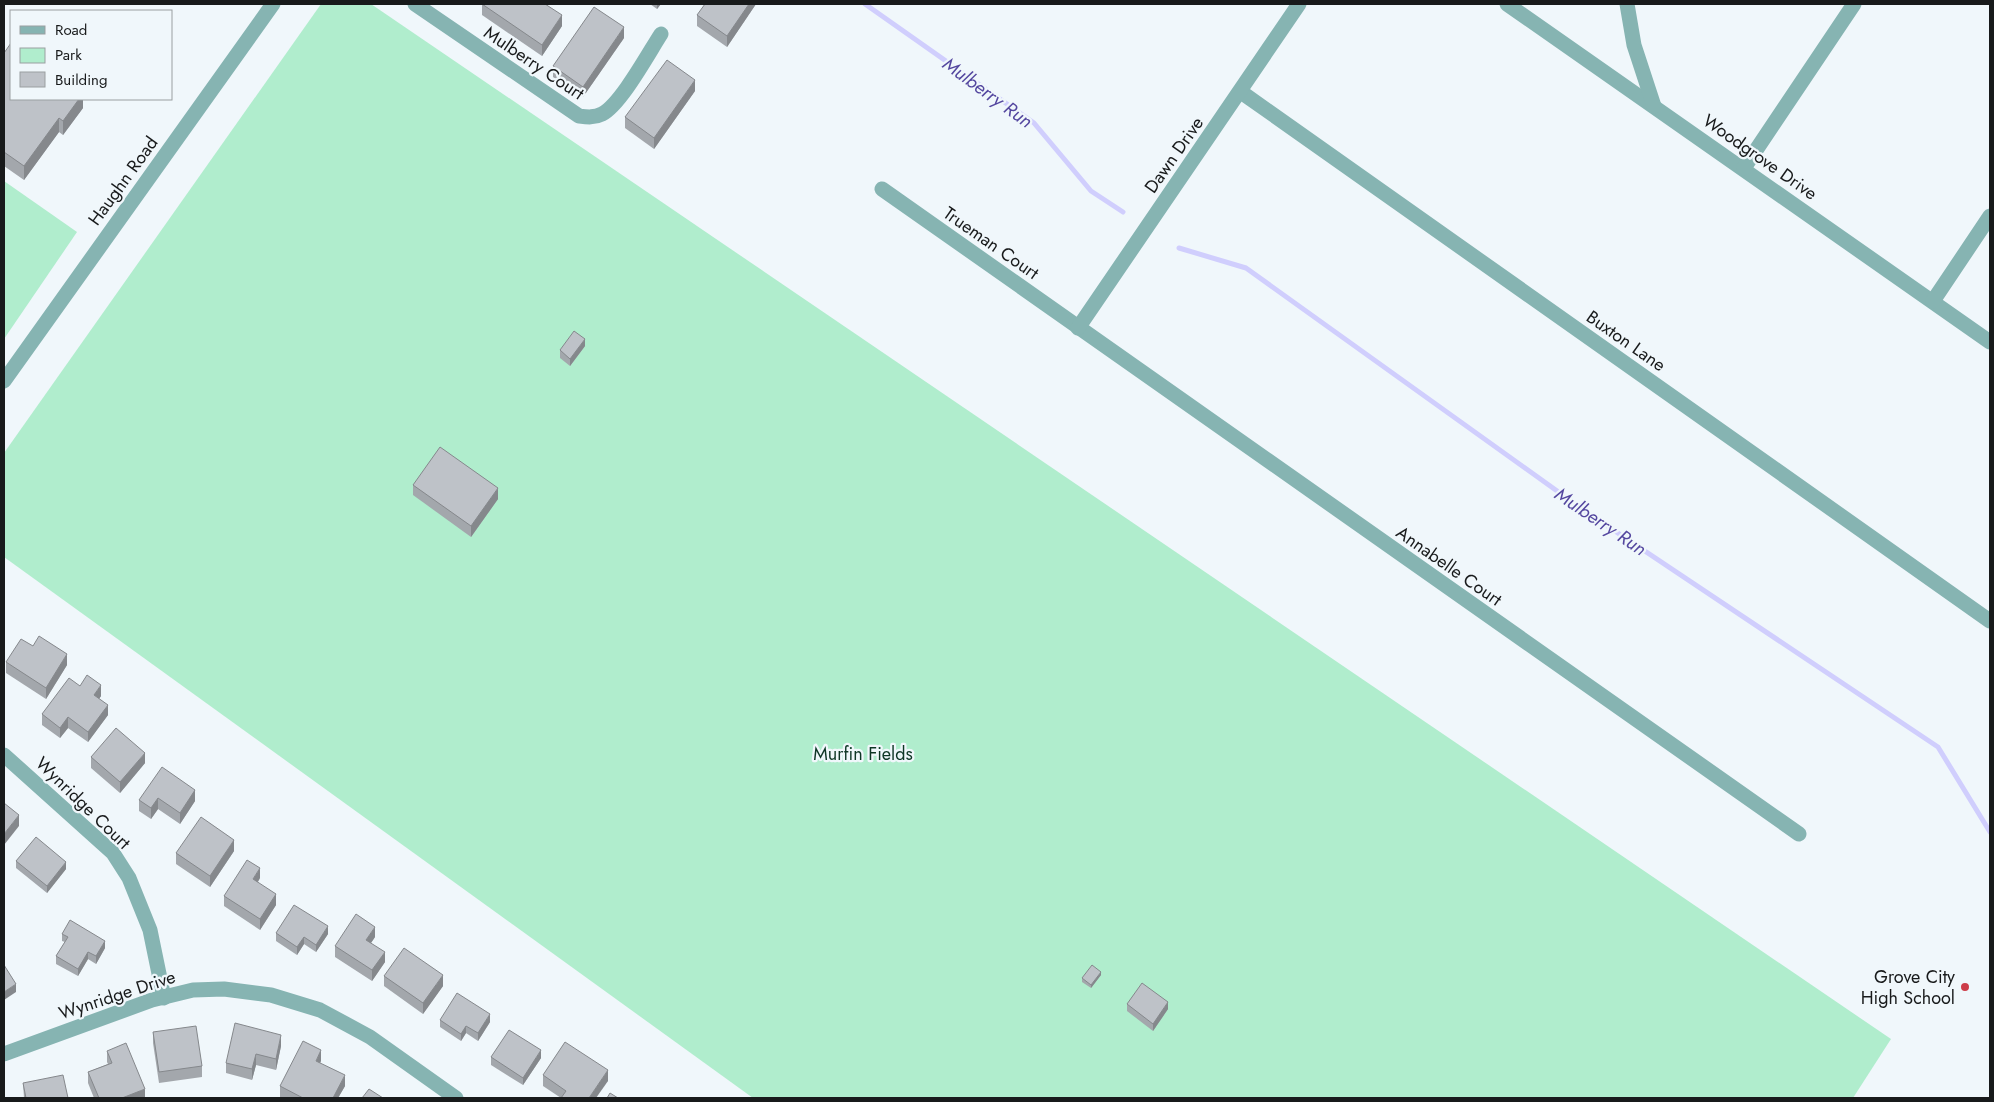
<svg xmlns="http://www.w3.org/2000/svg" width="1994" height="1102" font-family="Jost,sans-serif">
	<style>
		.green { fill: #b0edcd }
		.lines { fill: none; stroke-linecap: round; stroke-linejoin: round }
		.stream { stroke: #d0cefd; stroke-width: 5 }
		.minor { stroke: #86b4b2; stroke-width: 15 }
		.wall { fill: #a3a7ac }
		.shaded-wall { fill: #85888c }
		.building { fill: #bec2c8; stroke: #85888c }
		.poi-dot { fill: #cd3d49; stroke: #f0f7fb; stroke-width: 2 }
		.labels { text-anchor: middle; stroke-width: 4.5; stroke-linejoin: round; paint-order: stroke }
		.street-label { font-size: 18px; fill: #181a1b; stroke: #f0f7fb }
		.park-label { font-size: 18px; fill: #0e3625; stroke: #f0f7fb }
		.poi-label { font-size: 18px; fill: #181a1b; stroke: #f0f7fb; text-anchor: end }
		.water-label { font-size: 19px; font-style: italic; fill: #54479f; stroke: #f0f7fb }
	</style>
	<rect width="100%" height="100%" fill="#f0f7fb"/>
	<g class="green">
		<polygon points="321,4 371,4 1891,1039 1853,1098 753,1098 4,557 4,453"/>
		<polygon points="4,181 77,232 4,339"/>
	</g>
	<g class="lines">
		<g class="stream">
			<polyline points="865,4 1034,123 1091,191 1123,212"/>
			<polyline points="1179,248 1246,268 1585,511 1938,747 1990,832"/>
		</g>
		<g class="minor">
			<path d="M415,4L579,116C587,117 594,118 602,114C621,104 648,54 661,34"/>
			<polyline points="1507,4 1990,342"/>
			<polyline points="1627,4 1634,45 1654,106"/>
			<polyline points="1241,92 1990,621"/>
			<polyline points="1744,168 1854,4"/>
			<polyline points="882,189 1799,834"/>
			<polyline points="1933,301 1990,216"/>
			<polyline points="1078,328 1299,4"/>
			<polyline points="4,381 273,4"/>
			<polyline points="4,755 113,853 129,878 150,930 164,998"/>
			<polyline points="4,1054 152,1000 193,990 224,989 271,995 320,1010 370,1037 456,1098"/>
		</g>
	</g>
	<g class="wall">
		<polygon points="482,4 562,26 542,56 482,15"/>
		<polygon points="650,4 661,4 657,9"/>
		<polygon points="756,4 727,47 697,26 697,15"/>
		<polygon points="624,38 583,97 553,77 553,66"/>
		<polygon points="4,53 83,99 83,108 63,135 59,132 24,180 4,166"/>
		<polygon points="695,91 654,149 625,128 625,117"/>
		<polygon points="585,346 570,366 560,358 560,350"/>
		<polygon points="413,485 498,499 471,537 413,495"/>
		<polygon points="33,646 67,665 46,699 6,673 6,662"/>
		<polygon points="80,686 101,696 99,699 108,715 88,742 68,728 60,738 42,725 42,714"/>
		<polygon points="91,757 145,763 120,793 91,768"/>
		<polygon points="195,790 195,801 180,824 158,809 151,819 139,811 139,800"/>
		<polygon points="234,851 210,887 176,864 176,853"/>
		<polygon points="16,861 66,869 47,893 16,868"/>
		<polygon points="260,878 258,882 276,905 260,930 224,906 224,896"/>
		<polygon points="276,933 328,934 316,952 304,944 297,955 276,941"/>
		<polygon points="62,934 105,948 96,964 88,959 78,976 56,964 56,956 65,942 62,941"/>
		<polygon points="375,937 371,943 385,962 372,981 335,957 335,946"/>
		<polygon points="1101,975 1091,988 1082,982 1082,978"/>
		<polygon points="384,976 443,986 423,1014 384,986"/>
		<polygon points="1127,1004 1168,1009 1153,1031 1127,1011"/>
		<polygon points="440,1020 490,1022 478,1041 466,1033 461,1041 440,1027"/>
		<polygon points="153,1032 202,1066 202,1077 159,1083 153,1043"/>
		<polygon points="281,1046 276,1070 256,1065 252,1080 226,1073 226,1063"/>
		<polygon points="107,1051 145,1098 94,1098 88,1083 88,1072 108,1064 107,1062"/>
		<polygon points="491,1057 541,1058 523,1085 491,1065"/>
		<polygon points="321,1061 320,1063 345,1086 338,1098 282,1098 280,1097 280,1086"/>
		<polygon points="543,1075 608,1081 561,1098 543,1086"/>
		<polygon points="23,1083 68,1098 24,1098"/>
	</g>
	<g class="shaded-wall">
		<polygon points="657,4 661,4 657,9"/>
		<polygon points="749,4 756,4 727,47 727,36"/>
		<polygon points="562,15 562,26 542,56 542,45"/>
		<polygon points="624,27 624,38 583,97 583,87"/>
		<polygon points="695,80 695,91 654,149 654,138"/>
		<polygon points="79,99 83,99 83,108 63,135 63,121"/>
		<polygon points="59,118 59,132 24,180 24,166"/>
		<polygon points="585,339 585,346 570,366 570,359"/>
		<polygon points="498,488 498,499 471,537 471,526"/>
		<polygon points="67,654 67,665 46,699 46,688"/>
		<polygon points="101,685 101,696 94,706 94,695"/>
		<polygon points="108,705 108,715 88,742 88,732"/>
		<polygon points="68,717 68,728 60,738 60,728"/>
		<polygon points="145,753 145,763 120,793 120,782"/>
		<polygon points="195,790 195,801 180,824 180,813"/>
		<polygon points="158,798 158,809 151,819 151,808"/>
		<polygon points="19,815 19,826 4,845 4,834"/>
		<polygon points="234,840 234,851 210,887 210,876"/>
		<polygon points="66,862 66,869 47,893 47,886"/>
		<polygon points="260,868 260,878 253,889 253,879"/>
		<polygon points="276,894 276,905 260,930 260,919"/>
		<polygon points="328,926 328,934 316,952 316,945"/>
		<polygon points="375,927 375,937 366,950 366,940"/>
		<polygon points="304,937 304,944 297,955 297,947"/>
		<polygon points="105,941 105,948 96,964 96,956"/>
		<polygon points="88,952 88,959 78,976 78,969"/>
		<polygon points="385,952 385,962 372,981 372,970"/>
		<polygon points="1101,972 1101,975 1091,988 1091,985"/>
		<polygon points="443,975 443,986 423,1014 423,1003"/>
		<polygon points="16,984 16,992 4,1000 4,992"/>
		<polygon points="1168,1002 1168,1009 1153,1031 1153,1024"/>
		<polygon points="490,1014 490,1022 478,1041 478,1033"/>
		<polygon points="466,1026 466,1033 461,1041 461,1034"/>
		<polygon points="281,1035 281,1046 276,1070 276,1059"/>
		<polygon points="321,1050 321,1061 316,1071 316,1061"/>
		<polygon points="541,1050 541,1058 523,1085 523,1078"/>
		<polygon points="256,1054 256,1065 252,1080 252,1069"/>
		<polygon points="608,1070 608,1081 596,1098 589,1098"/>
		<polygon points="345,1075 345,1086 338,1098 333,1098"/>
		<polygon points="145,1089 145,1098 122,1098"/>
	</g>
	<g class="building">
		<polygon points="482,4 545,4 562,15 542,45"/>
		<polygon points="705,4 749,4 727,36 697,15"/>
		<polygon points="594,7 624,27 583,87 553,66"/>
		<polygon points="11,43 11,99 79,99 63,121 59,118 24,166 4,152 4,53"/>
		<polygon points="667,60 695,80 654,138 625,117"/>
		<polygon points="574,331 585,339 570,359 560,350"/>
		<polygon points="440,447 498,488 471,526 413,485"/>
		<polygon points="39,636 67,654 46,688 6,662 21,639 33,646"/>
		<polygon points="87,675 101,685 94,695 108,705 88,732 68,717 60,728 42,714 69,678 80,686"/>
		<polygon points="116,728 145,753 120,782 91,757"/>
		<polygon points="162,767 195,790 180,813 158,798 151,808 139,800"/>
		<polygon points="4,803 19,815 4,834"/>
		<polygon points="201,817 234,840 210,876 176,853"/>
		<polygon points="36,837 66,862 47,886 16,861"/>
		<polygon points="247,860 260,868 253,879 276,894 260,919 224,896"/>
		<polygon points="294,905 328,926 316,945 304,937 297,947 276,933"/>
		<polygon points="356,914 375,927 366,940 385,952 372,970 335,946"/>
		<polygon points="70,920 105,941 96,956 88,952 78,969 56,956 68,937 62,934"/>
		<polygon points="404,948 443,975 423,1003 384,976"/>
		<polygon points="4,965 16,984 4,992"/>
		<polygon points="1092,965 1101,972 1091,985 1082,978"/>
		<polygon points="1142,983 1168,1002 1153,1024 1127,1004"/>
		<polygon points="457,993 490,1014 478,1033 466,1026 461,1034 440,1020"/>
		<polygon points="235,1023 281,1035 276,1059 256,1054 252,1069 226,1063"/>
		<polygon points="196,1026 202,1066 159,1072 153,1032"/>
		<polygon points="509,1030 541,1050 523,1078 491,1057"/>
		<polygon points="303,1041 321,1050 316,1061 345,1075 333,1098 303,1098 280,1086"/>
		<polygon points="565,1042 608,1070 589,1098 561,1098 566,1091 543,1075"/>
		<polygon points="126,1043 145,1089 122,1098 99,1098 88,1072 112,1063 107,1051"/>
		<polygon points="63,1075 68,1098 26,1098 23,1083"/>
		<polygon points="369,1089 383,1098 362,1098"/>
		<polygon points="610,1093 618,1098 607,1098"/>
	</g>
	<circle class="poi-dot" cx="1965" cy="987" r="5"/>
	<g class="labels">
		<g class="street-label">
			<text transform="translate(534 63) rotate(34)" y="6">Mulberry Court</text>
			<text transform="translate(1174 155) rotate(-55)" y="6">Dawn Drive</text>
			<text transform="translate(1760 157) rotate(35)" y="6">Woodgrove Drive</text>
			<text transform="translate(123 181) rotate(-54)" y="6">Haughn Road</text>
			<text transform="translate(991 243) rotate(35)" y="6">Trueman Court</text>
			<text transform="translate(1626 341) rotate(35)" y="6">Buxton Lane</text>
			<text transform="translate(1449 566) rotate(35)" y="6">Annabelle Court</text>
			<text transform="translate(83 803) rotate(44)" y="6">Wynridge Court</text>
			<text transform="translate(117 995) rotate(-18)" y="6">Wynridge Drive</text>
		</g>
		<g class="park-label">
			<text x="863" y="760">Murfin Fields</text>
		</g>
		<g class="poi-label">
			<text x="1955" y="983">Grove City<tspan x="1955" dy="21">High School</tspan></text>
		</g>
		<g class="water-label">
			<text transform="translate(988 92) rotate(36)" y="7">Mulberry Run</text>
			<text transform="translate(1601 521) rotate(34)" y="7">Mulberry Run</text>
		</g>
	</g>
	<rect width="1994" height="1102" fill="none" stroke="#181a1b" stroke-width="10"/>
	<rect x="10" y="10" width="162" height="90" fill="#f0f7fb" stroke="#9a9fa1"/>
	<rect x="20" y="26" width="25" height="8" fill="#86b4b2" stroke="#9a9fa1"/>
	<text x="55" y="35" font-size="15" fill="#181a1b">Road</text>
	<rect x="20" y="48" width="25" height="15" fill="#b0edcd" stroke="#9a9fa1"/>
	<text x="55" y="60" font-size="15" fill="#181a1b">Park</text>
	<rect x="20" y="72" width="25" height="15" fill="#bec2c8" stroke="#9a9fa1"/>
	<text x="55" y="85" font-size="15" fill="#181a1b">Building</text>
</svg>
